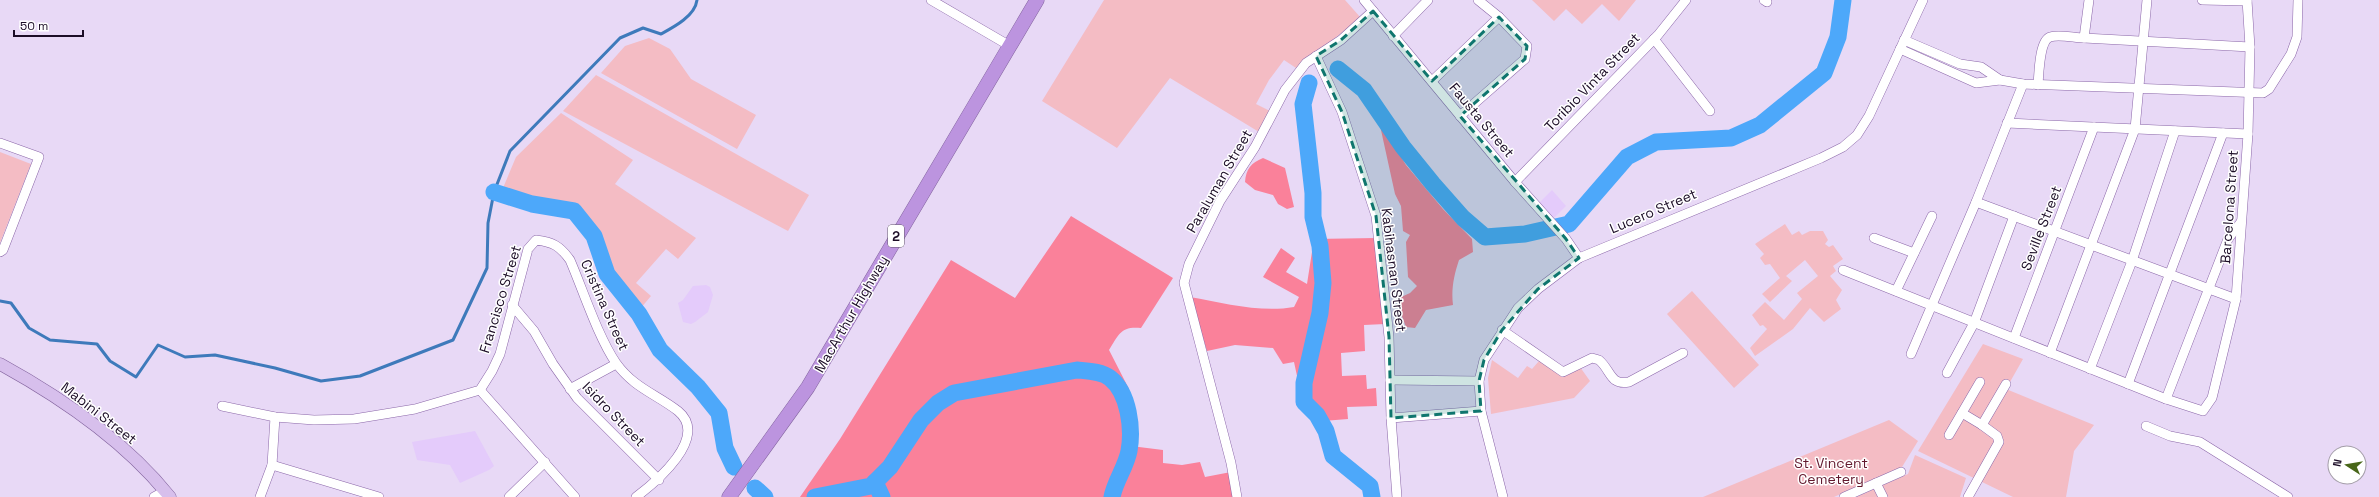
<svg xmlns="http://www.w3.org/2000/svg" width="2379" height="497" font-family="'Space Grotesk',sans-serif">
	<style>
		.built { fill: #e4cbfb }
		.green { fill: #f4bcc4 }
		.forest { fill: #fa819a }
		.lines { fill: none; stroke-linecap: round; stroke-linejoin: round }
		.stream { stroke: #3e7abb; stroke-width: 3 }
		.river { stroke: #4da8fa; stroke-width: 17 }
		.minor-casing { stroke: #8b67a9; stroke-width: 10 }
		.major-casing { stroke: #84659f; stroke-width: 13 }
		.highway-casing { stroke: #84659f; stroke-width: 15 }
		.minor { stroke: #fff; stroke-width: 9 }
		.major { stroke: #d7bfec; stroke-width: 12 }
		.highway { stroke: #bc94df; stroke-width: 14 }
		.marked { fill: #0f766e; fill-opacity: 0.2; stroke: #0f766e; stroke-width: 3; stroke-dasharray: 8 5; stroke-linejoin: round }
		.labels { text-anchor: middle; stroke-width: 3; stroke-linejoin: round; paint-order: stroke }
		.shield { fill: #fff; stroke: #605668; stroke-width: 1 }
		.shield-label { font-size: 13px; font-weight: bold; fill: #1c0d27 }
		.street-label { font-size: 14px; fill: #1c0d27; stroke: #fff }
		.park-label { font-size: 14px; fill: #62182d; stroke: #fff }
	</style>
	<rect width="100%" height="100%" fill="#e8d9f6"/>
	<g class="built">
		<polygon points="1552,190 1566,206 1553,219 1539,203"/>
		<polygon points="706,285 710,287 713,295 708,312 695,322 691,324 683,322 678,303 683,300 693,286"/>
		<polygon points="475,431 494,466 489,470 460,483 450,465 417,460 412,442"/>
	</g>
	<g class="green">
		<polygon points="1104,0 1345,0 1361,18 1296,68 1284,60 1269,80 1256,104 1274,113 1264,135 1170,78 1117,148 1042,101"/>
		<polygon points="1532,0 1636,0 1619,21 1602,4 1582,24 1566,9 1554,21"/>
		<polygon points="649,38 670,49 691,79 756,115 737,149 601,73 625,46"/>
		<polygon points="596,75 809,195 788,231 563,111"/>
		<polygon points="561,113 633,160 615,184 696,238 678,259 666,249 636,283 651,296 640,309 610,273 597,234 576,207 532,200 503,188 516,157"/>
		<polygon points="0,152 31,164 0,243"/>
		<polygon points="1785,224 1792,235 1799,231 1802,235 1810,231 1823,231 1828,240 1825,244 1829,247 1833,245 1843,259 1833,266 1836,271 1830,276 1842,290 1836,300 1841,309 1824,322 1810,308 1793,329 1755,356 1750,348 1767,329 1763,325 1760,326 1752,315 1765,302 1784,320 1802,299 1797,293 1818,276 1805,260 1786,276 1792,281 1770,302 1762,294 1780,278 1770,264 1765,265 1760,258 1764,254 1755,244"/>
		<polygon points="1692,291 1759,365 1734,388 1667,314"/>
		<polygon points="1983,344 2023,359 2006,389 2094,425 2074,451 2066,497 2013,497 1918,451"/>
		<polygon points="1545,354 1565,372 1580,367 1590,381 1574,398 1491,414 1488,378 1492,360 1518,378 1527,366 1532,369"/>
		<polygon points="1889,420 1918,441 1902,467 1834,497 1703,497"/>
		<polygon points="1915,455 1966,478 1960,497 1856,497 1908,474"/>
	</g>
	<g class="forest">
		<path d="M1379,121L1406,165L1443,209L1472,239L1473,252L1459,260C1454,275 1451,289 1453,305L1426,310L1415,328L1406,327L1399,308V298L1410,293L1417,286L1408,277L1406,242L1410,235L1403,231L1401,206L1395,194Z"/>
		<path d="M1263,158L1285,168L1294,207L1287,209L1278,204L1273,195L1255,190L1245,182C1246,169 1251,163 1263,158Z"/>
		<path d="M1071,216L1173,278L1141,328C1121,326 1119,334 1109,350L1129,389L1131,446L1163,450V463L1182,465L1200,462L1205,477L1231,472L1235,497H800L840,439L951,260L1015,298Z"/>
		<path d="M1376,238L1385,324L1364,325L1365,351L1341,353L1342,376L1366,375L1367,389L1376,388L1377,406L1347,407L1348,419L1323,421L1306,401L1299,385L1294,362L1283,364L1273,348L1235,345L1207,351L1190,297C1223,303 1261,313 1294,307L1299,297L1263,277L1281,248L1295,258L1286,272L1307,284L1314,239Z"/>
	</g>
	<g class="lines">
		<path class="stream" d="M0,301L11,303L29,328L50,340L97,344L110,361L136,377L158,345L185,357L215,355L275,368L321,381L360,376L453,340L487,268L488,223L494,192L510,151L620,38L643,28L661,34C674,27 695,16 697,0"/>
		<g class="river">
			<polyline points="1338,69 1364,90 1403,147 1433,184 1463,218 1485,237 1525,234 1569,224 1627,157 1656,142 1731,138 1760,125 1824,73 1838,37 1843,0"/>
			<polyline points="1309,83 1303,104 1313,193 1313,217 1320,246 1323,283 1320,313 1304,383 1304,402 1317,415 1326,431 1333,456 1370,486 1372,497"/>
			<polyline points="494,192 532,204 574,211 594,236 607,274 639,314 660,350 698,387 719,413 725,448 734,467"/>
			<polyline points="875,482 882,497"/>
			<polyline points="755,488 765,497"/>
			<path d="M815,497L871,486L890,467L921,420L938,403L954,393L1077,370C1088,371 1101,371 1110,378C1129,393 1133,429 1129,451C1126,467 1115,481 1112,497"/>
		</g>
		<defs>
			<g id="minor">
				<polyline points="931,0 1010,46"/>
				<polyline points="1364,0 1515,182 1566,239 1579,258"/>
				<polyline points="1764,0 1767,2"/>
				<polyline points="2202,0 2247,1"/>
				<polyline points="1393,36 1428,0"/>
				<polyline points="2084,38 2250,47"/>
				<polyline points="1654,39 1710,111"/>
				<polyline points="1900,49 1976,83 2000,80 1981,67 1960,64 1904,40"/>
				<polyline points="1316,56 1342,112 1376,216 1389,337 1391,418 1397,497"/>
				<polyline points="2000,80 2023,84 2263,93 2269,89 2291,54 2297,37 2298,0"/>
				<polyline points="1432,81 1499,17"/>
				<path d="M2038,85C2039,75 2039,41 2050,37C2059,34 2075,38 2084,38L2089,0"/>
				<polyline points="1460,116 1525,59 1527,46 1499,17 1478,0"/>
				<polyline points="2007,123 2248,134"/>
				<polyline points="0,143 39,157 3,250 0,252"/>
				<polyline points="1515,182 1658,35 1686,0"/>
				<polyline points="1976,202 2236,299"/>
				<polyline points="1874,238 1914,253"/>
				<polyline points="1843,270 2166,399 2203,411 2212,398 2236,299 2248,134 2250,47 2247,0"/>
				<polyline points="1896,291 1932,216"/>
				<polyline points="512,305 534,331 553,364 577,398 659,480"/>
				<path d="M1502,330L1563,372L1592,358L1599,360C1611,370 1610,386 1629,382L1683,353"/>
				<polyline points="2014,338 2094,127"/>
				<polyline points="2050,353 2135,129 2147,0"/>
				<polyline points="1911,354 1976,202 2023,84"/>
				<polyline points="2090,369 2132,261 2175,131"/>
				<polyline points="1947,373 1974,323 2014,216"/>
				<polyline points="1390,380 1479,381"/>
				<polyline points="2128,384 2223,133"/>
				<polyline points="570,389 616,364"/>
				<polyline points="480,390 575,497"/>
				<polyline points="2166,399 2228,239 2241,222"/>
				<path d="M222,406L275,417L314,420L354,419L415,409L480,390L492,371L500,354L528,249L536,240C553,242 560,246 570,260C583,290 598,337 616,363C634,388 656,394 678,411C710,437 656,482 636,497"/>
				<polyline points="1962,413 1982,425"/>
				<polyline points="1391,418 1481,411"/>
				<polyline points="2146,426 2170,436 2200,442 2288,497"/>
				<polyline points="1949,435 1980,382"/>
				<polyline points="272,465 379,497"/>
				<polyline points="1876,483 1883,497"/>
				<polyline points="154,497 165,491"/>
				<polyline points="260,497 272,465 275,417"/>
				<polyline points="509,497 545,462"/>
				<polyline points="1237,497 1231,463 1184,283 1189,264 1220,201 1255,147 1285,90 1306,63 1341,40 1373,11"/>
				<polyline points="1503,497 1481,411 1479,381 1484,360 1518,308 1538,289 1579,258 1821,158 1843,147 1857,135 1869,116 1923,0"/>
				<polyline points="1844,497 1901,472"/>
				<polyline points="1968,497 1999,442 1997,436 1982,425 2006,384"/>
			</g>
			<path id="major" d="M0,364C62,398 125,441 170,497"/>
			<polyline id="highway" points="729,497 808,387 1037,0"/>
		</defs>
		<use href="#minor" class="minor-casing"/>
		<use href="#major" class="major-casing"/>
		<use href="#highway" class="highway-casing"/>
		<use href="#minor" class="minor"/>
		<use href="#major" class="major"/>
		<use href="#highway" class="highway"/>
	</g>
	<path class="marked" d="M1373,11L1432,81L1499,17L1527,46L1525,59L1460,116L1566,239L1579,258L1538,289L1502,330L1484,360L1479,381L1481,411L1391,418L1389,337L1376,216L1342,112L1316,56L1341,40Z"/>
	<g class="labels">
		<rect class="shield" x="888" y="225" width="16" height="22" rx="3"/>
		<g class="shield-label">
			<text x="896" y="241">2</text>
		</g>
		<g class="street-label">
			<text transform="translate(1592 82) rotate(-46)" y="5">Toribio Vinta Street</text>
			<text transform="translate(1482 120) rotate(50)" y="5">Fausta Street</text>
			<text transform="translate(1219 181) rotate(-60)" y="5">Paraluman Street</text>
			<text transform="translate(2229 207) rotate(-86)" y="5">Barcelona Street</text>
			<text transform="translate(1653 211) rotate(-23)" y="5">Lucero Street</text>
			<text transform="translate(2041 228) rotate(-69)" y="5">Seville Street</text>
			<text transform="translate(1394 270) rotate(83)" y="5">Kabihasnan Street</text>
			<text transform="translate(500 299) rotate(-73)" y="5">Francisco Street</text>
			<text transform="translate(605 305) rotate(66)" y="5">Cristina Street</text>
			<text transform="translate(851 314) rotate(-60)" y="5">MacArthur Highway</text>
			<text transform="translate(99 413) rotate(38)" y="5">Mabini Street</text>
			<text transform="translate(614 414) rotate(46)" y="5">Isidro Street</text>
		</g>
		<g class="park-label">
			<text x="1831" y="468">St. Vincent<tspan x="1831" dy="16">Cemetery</tspan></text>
		</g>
	</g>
	<g transform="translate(2347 465) rotate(282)"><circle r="19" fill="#ffffff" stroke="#a49ea9"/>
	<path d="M0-3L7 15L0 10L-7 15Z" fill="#486619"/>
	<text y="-6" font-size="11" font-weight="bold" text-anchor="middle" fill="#1c0d27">N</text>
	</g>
	<path d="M14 30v6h69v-6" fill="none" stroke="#1c0d27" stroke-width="2"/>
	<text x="20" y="30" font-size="12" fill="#1c0d27" stroke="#ffffff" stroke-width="3" paint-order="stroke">50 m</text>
</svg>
